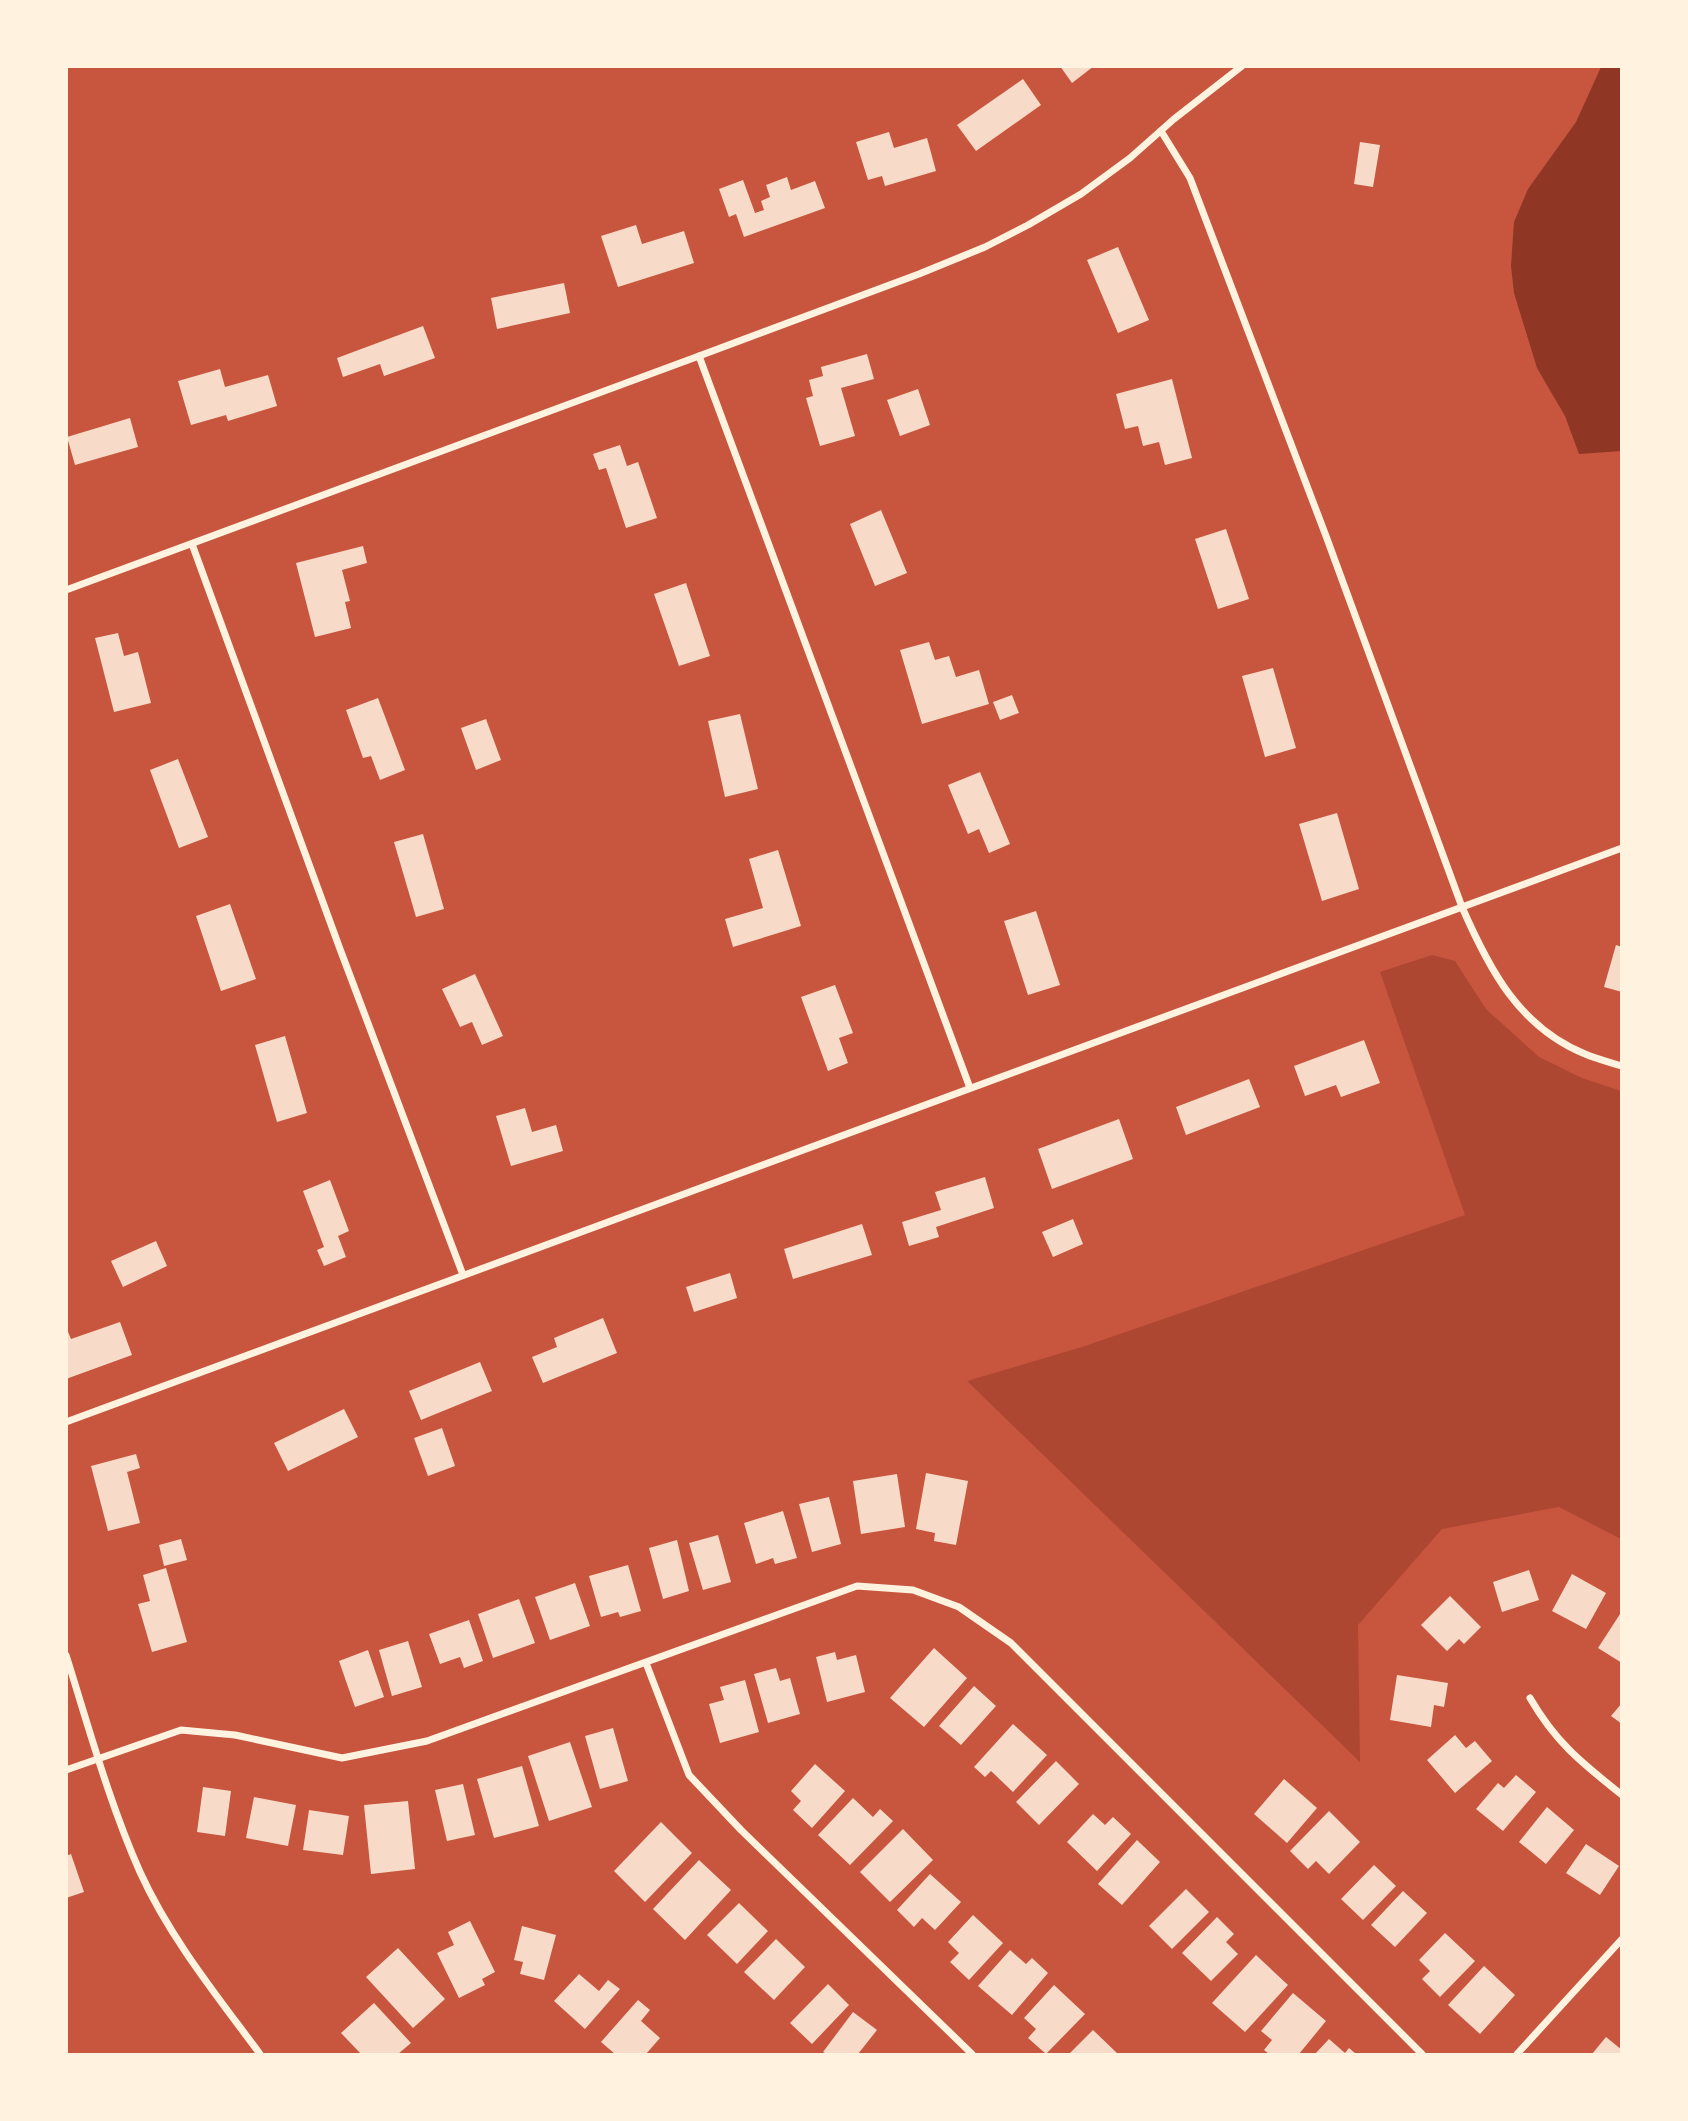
<svg xmlns="http://www.w3.org/2000/svg" width="1688" height="2121" font-family="Roboto,sans-serif">
	<style>
		.green { fill: #ae4732 }
		.water { fill: #8f3625 }
		.building { fill: #f7dbc8 }
		.lines { fill: none; stroke-linecap: round; stroke-linejoin: round }
		.minor { stroke: #fff3e0; stroke-width: 7 }
	</style>
	<rect width="100%" height="100%" fill="#c8553d"/>
	<polygon class="green" points="1432,955 1455,961 1486,1009 1539,1057 1582,1078 1621,1091 1621,1539 1559,1507 1442,1529 1358,1625 1360,1762 967,1381 1082,1347 1465,1215 1380,972"/>
	<polygon class="water" points="1601,67 1621,67 1621,451 1579,454 1565,416 1537,368 1514,293 1511,266 1514,222 1528,189 1576,122"/>
	<g class="building">
		<polygon points="1060,66 1094,66 1072,83"/>
		<polygon points="1023,79 1041,105 976,151 957,125"/>
		<polygon points="889,132 894,148 927,138 936,171 885,186 882,176 868,180 856,142"/>
		<polygon points="1360,142 1380,145 1373,187 1354,184"/>
		<polygon points="787,177 791,190 815,181 825,208 744,237 736,214 729,217 719,189 743,180 755,213 764,210 761,201 770,197 766,185"/>
		<polygon points="636,225 642,244 684,231 694,263 618,287 601,236"/>
		<polygon points="1118,247 1149,320 1118,333 1087,260"/>
		<polygon points="564,283 570,313 497,329 491,298"/>
		<polygon points="423,326 435,358 384,376 380,364 343,377 337,358"/>
		<polygon points="867,354 874,379 841,388 855,436 820,446 806,398 813,396 809,380 823,376 821,367"/>
		<polygon points="220,369 225,387 268,375 277,406 228,421 226,415 191,425 178,381"/>
		<polygon points="1172,379 1192,458 1165,465 1159,442 1143,446 1138,426 1125,429 1116,394"/>
		<polygon points="918,389 930,425 900,436 887,400"/>
		<polygon points="130,418 138,447 75,465 67,437"/>
		<polygon points="620,445 627,466 638,462 657,518 626,528 606,468 599,470 593,454"/>
		<polygon points="881,510 907,573 875,586 850,524"/>
		<polygon points="1226,529 1249,599 1218,609 1195,539"/>
		<polygon points="363,546 367,563 342,570 350,601 345,602 351,628 315,637 296,563"/>
		<polygon points="686,583 710,656 679,666 654,594"/>
		<polygon points="118,633 124,656 138,652 151,703 114,712 95,638"/>
		<polygon points="929,642 935,660 949,656 956,677 979,670 989,704 922,724 900,650"/>
		<polygon points="1273,668 1296,748 1265,757 1242,676"/>
		<polygon points="1012,695 1019,713 1000,720 993,702"/>
		<polygon points="378,698 405,770 380,780 371,756 363,758 346,710"/>
		<polygon points="740,714 758,789 725,797 708,721"/>
		<polygon points="486,719 501,760 476,770 461,728"/>
		<polygon points="178,759 208,837 179,848 150,770"/>
		<polygon points="980,772 1010,844 989,853 979,829 968,834 948,785"/>
		<polygon points="1337,813 1359,889 1322,901 1299,824"/>
		<polygon points="423,834 444,909 416,917 394,842"/>
		<polygon points="778,850 801,926 733,947 725,919 763,908 749,859"/>
		<polygon points="230,904 256,979 221,991 196,916"/>
		<polygon points="1036,911 1060,985 1028,995 1004,921"/>
		<polygon points="1616,945 1622,947 1622,992 1604,987"/>
		<polygon points="475,974 503,1036 482,1045 472,1022 460,1027 442,989"/>
		<polygon points="835,985 853,1033 839,1038 848,1063 828,1071 801,997"/>
		<polygon points="285,1036 307,1113 277,1122 255,1045"/>
		<polygon points="1364,1040 1380,1083 1341,1097 1336,1085 1305,1096 1294,1066"/>
		<polygon points="1249,1079 1260,1107 1186,1135 1176,1107"/>
		<polygon points="525,1108 532,1132 556,1125 563,1151 511,1166 496,1116"/>
		<polygon points="1119,1119 1133,1159 1052,1189 1038,1149"/>
		<polygon points="985,1177 994,1208 936,1227 939,1237 909,1246 902,1222 941,1210 935,1192"/>
		<polygon points="330,1180 349,1231 338,1236 346,1257 324,1266 317,1250 324,1247 303,1191"/>
		<polygon points="1073,1219 1083,1244 1053,1257 1042,1232"/>
		<polygon points="862,1224 872,1255 793,1279 784,1249"/>
		<polygon points="156,1241 167,1266 123,1287 111,1261"/>
		<polygon points="730,1273 737,1298 694,1312 686,1287"/>
		<polygon points="603,1318 617,1353 543,1383 532,1357 557,1347 554,1338"/>
		<polygon points="120,1322 132,1355 66,1379 66,1327 71,1339"/>
		<polygon points="480,1362 492,1391 421,1420 409,1391"/>
		<polygon points="344,1409 358,1437 288,1471 274,1443"/>
		<polygon points="442,1428 455,1466 428,1476 414,1438"/>
		<polygon points="136,1454 140,1468 127,1472 140,1523 108,1531 91,1466"/>
		<polygon points="926,1473 968,1481 956,1545 934,1541 935,1533 916,1529"/>
		<polygon points="897,1474 905,1527 861,1534 853,1481"/>
		<polygon points="829,1497 841,1544 812,1552 799,1504"/>
		<polygon points="783,1511 797,1558 775,1564 773,1558 756,1564 744,1523"/>
		<polygon points="718,1535 731,1582 703,1590 689,1543"/>
		<polygon points="181,1539 187,1560 164,1566 159,1545"/>
		<polygon points="677,1540 689,1591 663,1599 649,1548"/>
		<polygon points="628,1565 641,1611 620,1617 618,1612 601,1617 589,1576"/>
		<polygon points="166,1568 187,1642 152,1652 138,1604 150,1601 143,1575"/>
		<polygon points="1529,1570 1539,1600 1502,1612 1493,1582"/>
		<polygon points="1572,1574 1606,1593 1586,1629 1552,1611"/>
		<polygon points="575,1583 590,1626 550,1640 535,1597"/>
		<polygon points="1450,1596 1481,1627 1464,1644 1459,1639 1447,1651 1421,1625"/>
		<polygon points="519,1599 535,1643 493,1658 478,1614"/>
		<polygon points="1622,1611 1622,1663 1598,1648"/>
		<polygon points="469,1620 483,1661 464,1668 460,1657 440,1664 429,1634"/>
		<polygon points="408,1641 422,1687 392,1696 379,1650"/>
		<polygon points="934,1648 967,1678 924,1727 890,1698"/>
		<polygon points="368,1650 384,1697 355,1707 339,1661"/>
		<polygon points="835,1652 837,1660 856,1655 865,1692 827,1702 816,1657"/>
		<polygon points="776,1668 780,1681 790,1678 800,1714 768,1723 754,1674"/>
		<polygon points="1397,1675 1448,1683 1444,1707 1434,1705 1431,1727 1390,1720"/>
		<polygon points="745,1680 759,1732 720,1743 709,1704 724,1700 720,1687"/>
		<polygon points="974,1686 996,1706 961,1745 939,1726"/>
		<polygon points="1622,1703 1622,1724 1611,1716"/>
		<polygon points="1013,1724 1047,1755 1013,1792 991,1771 985,1777 974,1767"/>
		<polygon points="613,1728 628,1781 600,1789 585,1736"/>
		<polygon points="1455,1735 1466,1748 1475,1741 1492,1761 1455,1793 1427,1760"/>
		<polygon points="570,1742 592,1807 549,1821 528,1756"/>
		<polygon points="1056,1761 1079,1784 1039,1825 1016,1802"/>
		<polygon points="815,1764 845,1791 812,1828 793,1810 801,1801 791,1791"/>
		<polygon points="522,1766 539,1826 494,1838 477,1779"/>
		<polygon points="1516,1775 1536,1792 1503,1831 1476,1809 1498,1783 1504,1788"/>
		<polygon points="1284,1779 1317,1808 1287,1843 1254,1814"/>
		<polygon points="463,1784 475,1835 447,1841 435,1790"/>
		<polygon points="203,1787 231,1791 225,1836 197,1832"/>
		<polygon points="254,1797 296,1805 288,1846 246,1838"/>
		<polygon points="853,1798 873,1817 880,1809 893,1821 850,1865 818,1835"/>
		<polygon points="408,1801 415,1869 371,1874 364,1805"/>
		<polygon points="1547,1807 1574,1830 1546,1864 1519,1842"/>
		<polygon points="309,1810 349,1816 343,1855 303,1850"/>
		<polygon points="1329,1811 1360,1842 1329,1874 1316,1861 1308,1869 1290,1851"/>
		<polygon points="1093,1814 1105,1825 1113,1817 1131,1834 1097,1871 1067,1842"/>
		<polygon points="661,1822 692,1853 645,1902 614,1871"/>
		<polygon points="903,1829 933,1860 890,1902 860,1872"/>
		<polygon points="1137,1840 1160,1862 1122,1905 1098,1884"/>
		<polygon points="1586,1844 1619,1866 1600,1895 1566,1873"/>
		<polygon points="71,1854 84,1892 66,1898 66,1856"/>
		<polygon points="699,1860 731,1890 685,1940 653,1909"/>
		<polygon points="1374,1865 1396,1886 1363,1920 1341,1899"/>
		<polygon points="930,1874 961,1902 935,1930 922,1918 914,1927 897,1910"/>
		<polygon points="1186,1889 1209,1912 1172,1949 1149,1926"/>
		<polygon points="1403,1891 1427,1913 1395,1947 1371,1925"/>
		<polygon points="739,1903 768,1931 737,1964 707,1935"/>
		<polygon points="973,1915 1003,1943 969,1980 950,1962 959,1953 948,1942"/>
		<polygon points="1217,1917 1234,1934 1226,1942 1238,1954 1211,1981 1182,1953"/>
		<polygon points="470,1921 495,1972 482,1979 485,1985 459,1998 437,1953 454,1945 448,1932"/>
		<polygon points="522,1926 556,1935 544,1980 520,1974 523,1962 514,1960"/>
		<polygon points="1445,1933 1475,1961 1440,1997 1422,1979 1430,1971 1419,1960"/>
		<polygon points="776,1939 805,1967 774,2000 744,1972"/>
		<polygon points="398,1948 445,1999 413,2028 366,1977"/>
		<polygon points="1010,1950 1026,1964 1032,1958 1048,1973 1012,2015 978,1986"/>
		<polygon points="1256,1955 1288,1985 1245,2032 1212,2003"/>
		<polygon points="1484,1966 1515,1995 1480,2034 1448,2005"/>
		<polygon points="579,1974 599,1991 608,1980 620,1989 585,2029 554,2001"/>
		<polygon points="828,1984 849,2005 812,2044 790,2023"/>
		<polygon points="1054,1985 1085,2014 1046,2054 1028,2038 1036,2029 1024,2018"/>
		<polygon points="1293,1993 1326,2021 1299,2054 1269,2054 1264,2050 1272,2040 1261,2031"/>
		<polygon points="638,2000 650,2010 641,2021 660,2038 646,2054 615,2054 601,2042"/>
		<polygon points="374,2003 411,2043 398,2054 361,2054 341,2033"/>
		<polygon points="853,2012 877,2030 858,2054 827,2054 823,2052"/>
		<polygon points="1093,2030 1118,2054 1069,2054"/>
		<polygon points="1606,2037 1622,2050 1622,2054 1592,2054"/>
		<polygon points="1329,2039 1345,2053 1349,2048 1356,2054 1315,2054"/>
	</g>
	<g class="lines">
		<g class="minor">
			<path d="M1161,131L1190,178L1326,536L1462,907C1489,969 1519,1027 1585,1054C1597,1059 1609,1062 1622,1066"/>
			<polyline points="699,356 970,1088"/>
			<polyline points="192,544 340,949 463,1275"/>
			<polyline points="66,590 699,356 919,274 985,247 1028,225 1081,194 1130,158 1174,119 1242,66"/>
			<polyline points="66,1422 1622,848"/>
			<path d="M66,1655C89,1728 109,1802 140,1872C170,1938 217,1996 260,2054"/>
			<polyline points="646,1663 689,1775 741,1830 972,2054"/>
			<path d="M1530,1698C1556,1743 1582,1763 1622,1795"/>
			<polyline points="66,1770 181,1730 235,1735 342,1758 427,1741 857,1586 913,1590 959,1607 1011,1643 1422,2054"/>
			<polyline points="1517,2054 1622,1939"/>
		</g>
	</g>
	<rect width="1688" height="2121" fill="none" stroke="#fff3e0" stroke-width="136"/>
</svg>
